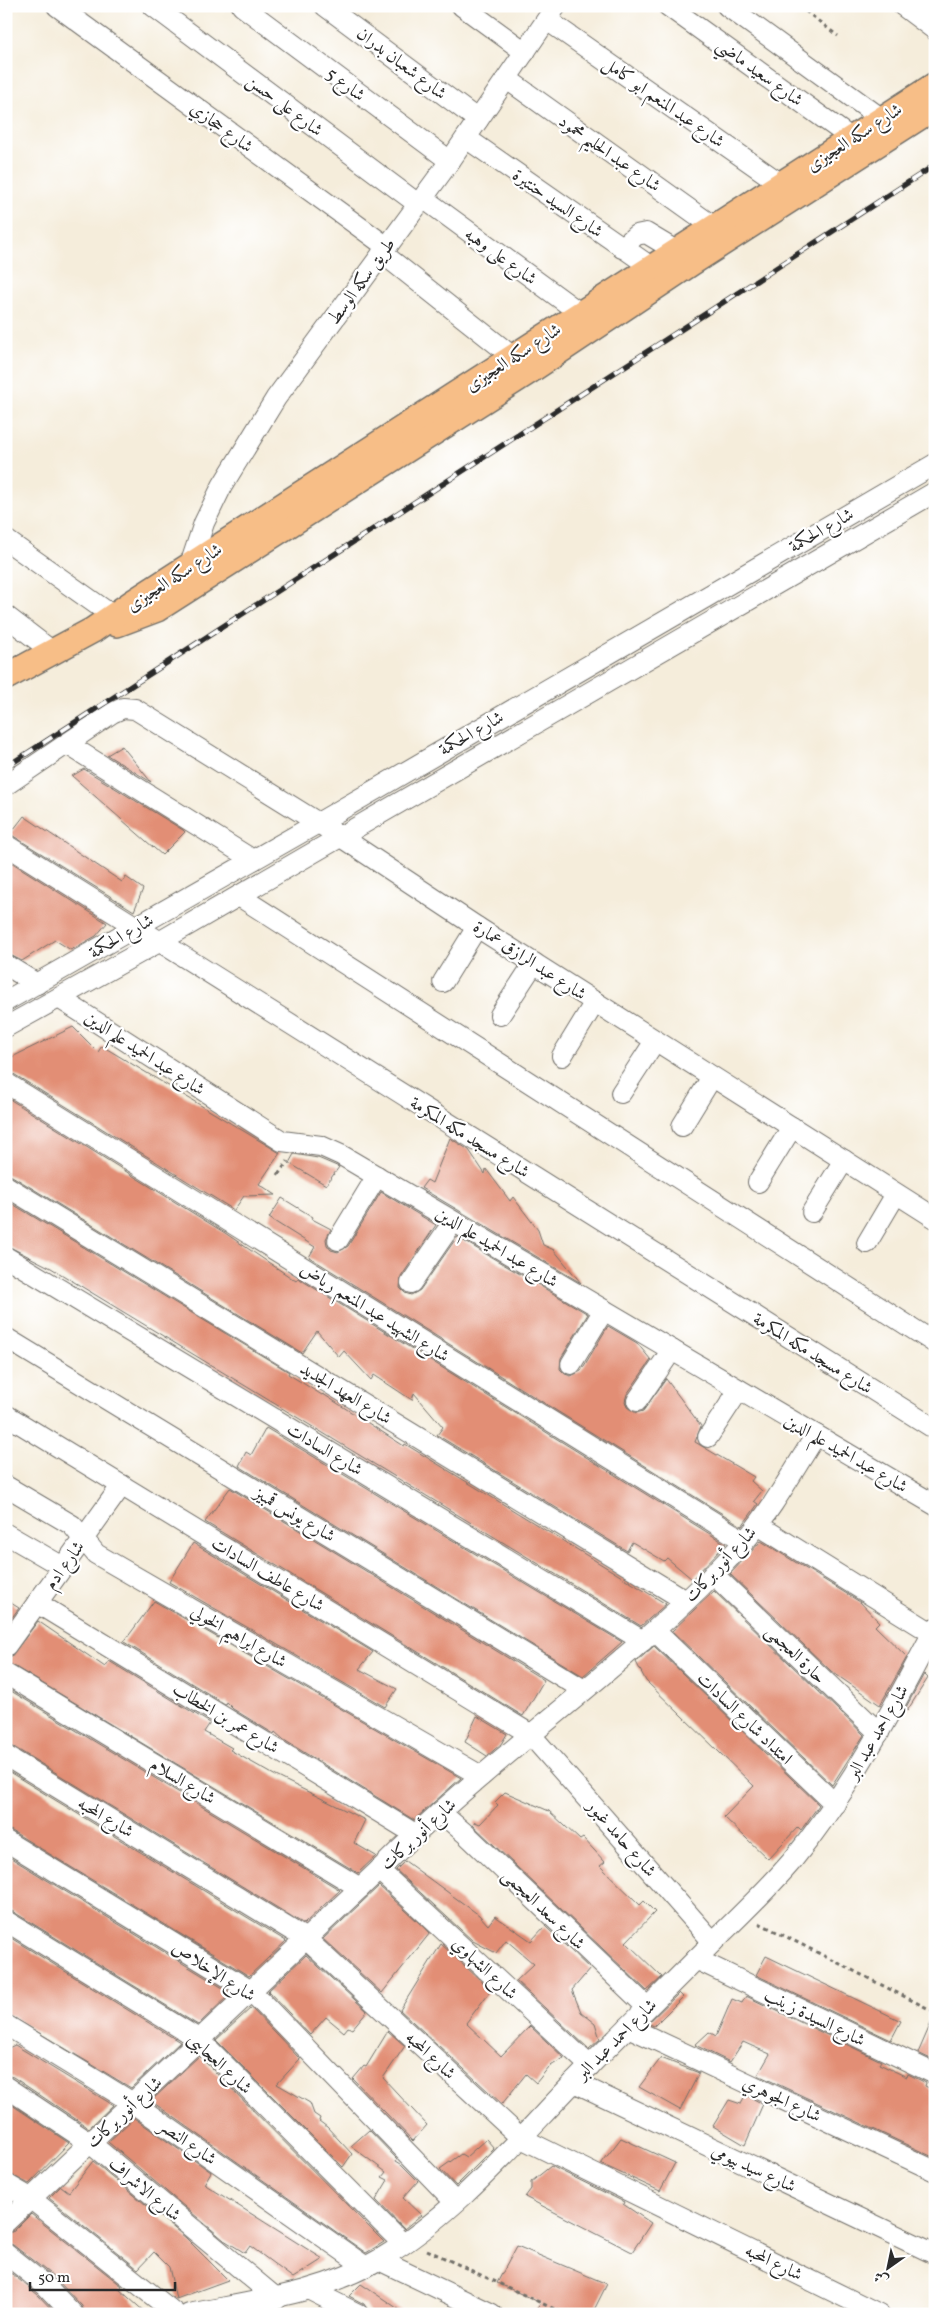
<svg xmlns="http://www.w3.org/2000/svg" width="941" height="2320" font-family="Vollkorn,Amiri,serif">
	<style>
		.building { fill: #e28e74 }
		.lines { fill: none; stroke-linecap: round; stroke-linejoin: round }
		.minor-casing { stroke: #726f69; stroke-width: 22 }
		.major-casing { stroke: #726f69; stroke-width: 28 }
		.path { stroke: #726f69; stroke-width: 3; stroke-dasharray: 4 4; stroke-linecap: butt }
		.minor { stroke: #fff; stroke-width: 20 }
		.major { stroke: #f7be87; stroke-width: 25 }
		.rail-casing { stroke: #2b2b2b; stroke-width: 5.5 }
		.rail { stroke: #fff; stroke-width: 4; stroke-dasharray: 11; stroke-linecap: butt }
		.labels { text-anchor: middle; stroke-width: 4.5; stroke-linejoin: round; paint-order: stroke }
		.street-label { font-size: 18px; fill: #2b2b2b; stroke: #fff }
	</style>
	<rect width="100%" height="100%" fill="#fff"/>
	<filter id="ink" filterUnits="userSpaceOnUse"><feTurbulence type="fractalNoise" baseFrequency=".02" numOctaves="2"/><feDisplacementMap in="SourceGraphic" scale="10" xChannelSelector="R" yChannelSelector="G"/><feConvolveMatrix kernelMatrix="1 2 1 2 8 2 1 2 1" color-interpolation-filters="sRGB"/></filter>
	<filter id="wash" filterUnits="userSpaceOnUse"><feTurbulence type="fractalNoise" baseFrequency=".0096" numOctaves="4" result="noise"/><feDisplacementMap in="SourceGraphic" scale="20" xChannelSelector="R" yChannelSelector="G"/><feGaussianBlur stdDeviation="1.12" result="paint"/><feColorMatrix in="noise" values="0 0 0 0 0 0 0 0 0 0 0 0 0 0 0 0 0 1.4 0 .05"/><feComposite in="paint" operator="in"/></filter>
	<g filter="url(#wash)">
		<rect width="100%" height="100%" fill="#f5eddb"/>
		<g id="blocks">
			<g class="building">
				<polygon points="122,746 151,782 107,755"/>
				<polygon points="84,769 183,830 185,832 162,855 72,776"/>
				<polygon points="24,816 122,882 126,877 143,889 134,911 10,834"/>
				<polygon points="11,862 107,923 96,936 71,950 55,940 22,961 6,953 6,868"/>
				<polygon points="73,1027 98,1052 102,1046 280,1153 259,1184 276,1195 244,1196 234,1210 12,1073 6,1071 6,1060"/>
				<polygon points="6,1097 225,1233 296,1281 298,1278 726,1544 692,1579 667,1558 664,1561 632,1542 627,1551 437,1435 443,1427 414,1393 412,1400 374,1375 371,1380 344,1351 339,1357 317,1331 302,1353 12,1176 6,1174"/>
				<polygon points="450,1138 469,1150 485,1174 486,1169 510,1201 513,1197 538,1230 543,1245 554,1250 581,1283 421,1188 427,1180 432,1183"/>
				<polygon points="294,1154 318,1158 339,1167 326,1185 289,1163"/>
				<polygon points="381,1192 436,1225 401,1277 400,1288 405,1293 411,1295 420,1290 457,1237 588,1314 561,1358 560,1369 565,1374 571,1376 581,1371 608,1326 637,1343 651,1360 627,1394 625,1401 627,1407 636,1413 643,1411 666,1379 701,1426 695,1442 754,1477 751,1481 762,1491 754,1501 758,1504 742,1526 309,1257 315,1247 269,1218 282,1198 313,1217 312,1219 331,1229 326,1239 327,1245 331,1250 338,1252 348,1246"/>
				<polygon points="6,1200 289,1372 288,1374 322,1395 323,1394 404,1446 405,1444 666,1604 641,1626 51,1268 6,1245"/>
				<polygon points="266,1428 622,1642 583,1676 239,1466 246,1452 251,1455"/>
				<polygon points="230,1488 544,1680 523,1716 205,1522"/>
				<polygon points="761,1541 860,1602 879,1622 875,1626 907,1657 880,1705 831,1671 730,1574"/>
				<polygon points="193,1543 373,1652 359,1669 397,1689 385,1707 169,1582"/>
				<polygon points="714,1591 864,1735 832,1785 672,1631"/>
				<polygon points="6,1600 19,1608 10,1620 6,1618"/>
				<polygon points="154,1601 461,1778 414,1820 284,1740 275,1732 274,1734 233,1709 226,1702 225,1704 124,1642"/>
				<polygon points="38,1621 105,1667 109,1661 210,1723 204,1732 232,1748 230,1750 276,1776 365,1820 354,1843 376,1856 358,1873 7,1662"/>
				<polygon points="654,1646 819,1805 801,1830 798,1827 768,1859 724,1817 754,1786 646,1681 636,1662"/>
				<polygon points="924,1674 928,1678 907,1711 905,1709"/>
				<polygon points="6,1688 340,1890 304,1924 12,1746 6,1744"/>
				<polygon points="477,1716 507,1734 501,1744 487,1756 465,1742"/>
				<polygon points="6,1770 286,1941 249,1976 12,1831 6,1829"/>
				<polygon points="505,1792 549,1811 580,1840 583,1838 605,1862 600,1866 640,1905 644,1901 655,1912 626,1942 662,1977 647,1991 473,1825 475,1822 480,1824 498,1805 495,1802"/>
				<polygon points="6,1855 231,1993 198,2025 12,1911 6,1909"/>
				<polygon points="405,1861 479,1915 488,1925 495,1916 531,1941 545,1926 590,1969 572,1990 581,2012 595,2023 600,2039 589,2049 516,1981 534,1964 506,1940 496,1953 473,1941 396,1870"/>
				<polygon points="379,1886 430,1933 382,1993 323,1939"/>
				<polygon points="6,1935 180,2042 131,2088 6,2013"/>
				<polygon points="441,1944 491,1990 466,2023 501,2056 530,2026 564,2058 549,2067 536,2083 526,2074 502,2104 400,2010"/>
				<polygon points="306,1955 367,2011 352,2029 348,2027 344,2032 326,2017 310,2035 268,1991"/>
				<polygon points="766,1956 901,2021 891,2040 756,1975"/>
				<polygon points="679,1993 683,1997 654,2026 648,2023"/>
				<polygon points="746,1996 881,2061 879,2064 907,2077 908,2074 926,2083 925,2086 935,2091 935,2158 758,2075 770,2054 743,2042 730,2062 695,2045 709,2032 716,2036 732,1999 742,2003"/>
				<polygon points="251,2008 300,2059 277,2084 310,2103 314,2114 320,2118 319,2121 327,2127 352,2154 343,2167 216,2040"/>
				<polygon points="935,2014 935,2061 918,2053"/>
				<polygon points="388,2031 405,2046 383,2078 427,2125 413,2141 353,2079 364,2066 366,2067"/>
				<polygon points="15,2045 113,2105 89,2128 13,2077 6,2075 6,2049"/>
				<polygon points="199,2056 384,2242 366,2253 151,2101"/>
				<polygon points="661,2058 699,2073 680,2110 639,2087"/>
				<polygon points="746,2095 763,2104 745,2145 713,2126 729,2100 741,2104"/>
				<polygon points="6,2101 69,2143 29,2184 6,2172"/>
				<polygon points="134,2118 211,2172 204,2184 323,2259 293,2278 250,2246 245,2253 224,2240 108,2142"/>
				<polygon points="369,2130 397,2159 396,2161 401,2164 418,2181 403,2198 421,2215 404,2229 376,2200 388,2180 382,2177 386,2172 351,2146"/>
				<polygon points="621,2138 675,2163 660,2191 601,2164"/>
				<polygon points="486,2139 494,2148 456,2186 440,2169 461,2154 466,2157"/>
				<polygon points="93,2161 186,2238 228,2280 176,2299 169,2267 154,2252 138,2269 49,2198 61,2186 69,2192"/>
				<polygon points="551,2166 624,2202 623,2204 651,2223 632,2252 525,2197 531,2189 531,2182"/>
				<polygon points="31,2214 122,2286 119,2289 147,2314 85,2314 82,2306 54,2277 13,2245 6,2242 6,2234 14,2231"/>
				<polygon points="517,2246 607,2284 592,2314 533,2314 541,2303 497,2283"/>
				<polygon points="6,2269 38,2295 56,2314 13,2314 6,2308"/>
				<polygon points="361,2284 406,2314 370,2314 364,2304 349,2296"/>
			</g>
		</g>
	</g>
	<g filter="url(#ink)">
		<use href="#blocks" fill-opacity="0" stroke="#726f69" stroke-width="1"/>
		<g class="lines">
			<defs>
				<g id="minor">
					<polyline points="57,6 387,247"/>
					<polyline points="153,6 418,204"/>
					<polyline points="242,6 450,161"/>
					<polyline points="325,6 478,120"/>
					<polyline points="462,6 525,52"/>
					<polyline points="668,6 851,138"/>
					<polyline points="727,6 882,119"/>
					<polyline points="903,6 935,30"/>
					<polyline points="547,20 781,184"/>
					<polyline points="507,79 714,227"/>
					<polyline points="466,138 651,267"/>
					<polyline points="423,198 580,313"/>
					<polyline points="622,248 636,235 646,233 676,251"/>
					<polyline points="382,253 513,357"/>
					<polyline points="6,540 113,616"/>
					<polyline points="189,568 204,523 222,486 276,398 450,161 556,6"/>
					<polyline points="6,616 53,652"/>
					<polyline points="67,744 253,860"/>
					<polyline points="6,785 112,713 123,708 135,709 341,837 477,927 935,1218"/>
					<polyline points="6,845 935,1429"/>
					<polyline points="239,896 935,1343"/>
					<polyline points="6,965 37,984"/>
					<polyline points="443,982 477,927"/>
					<polyline points="59,998 282,1141 321,1146 341,1155 935,1505"/>
					<polyline points="6,1001 318,823 935,464"/>
					<polyline points="500,1015 534,963"/>
					<polyline points="6,1027 159,942 935,492"/>
					<polyline points="562,1056 595,1002"/>
					<polyline points="6,1083 744,1541"/>
					<polyline points="621,1093 655,1041"/>
					<polyline points="682,1126 712,1077"/>
					<polyline points="758,1182 792,1127"/>
					<polyline points="6,1186 686,1601"/>
					<polyline points="812,1212 844,1160"/>
					<polyline points="338,1240 377,1176"/>
					<polyline points="867,1243 896,1194"/>
					<polyline points="6,1257 643,1641"/>
					<polyline points="411,1283 453,1222"/>
					<polyline points="6,1338 584,1690"/>
					<polyline points="571,1364 604,1310"/>
					<polyline points="637,1401 672,1350"/>
					<polyline points="6,1415 530,1734 713,1942"/>
					<polyline points="708,1437 739,1390"/>
					<polyline points="6,1486 72,1525 96,1554 481,1776"/>
					<polyline points="758,1525 932,1633"/>
					<polyline points="6,1534 63,1567"/>
					<polyline points="713,1574 879,1733"/>
					<polyline points="37,1603 415,1834"/>
					<polyline points="655,1631 835,1804"/>
					<polyline points="6,1646 122,1485"/>
					<polyline points="6,1674 360,1888"/>
					<polyline points="6,1756 306,1939 521,2138 879,2314"/>
					<polyline points="440,1812 468,1836 647,2007"/>
					<polyline points="6,1841 251,1991 455,2202"/>
					<polyline points="379,1870 590,2066"/>
					<polyline points="6,1921 200,2040 403,2244"/>
					<polyline points="696,1959 935,2074"/>
					<polyline points="6,2025 133,2103 366,2267"/>
					<polyline points="628,2027 935,2171"/>
					<polyline points="574,2082 935,2254"/>
					<polyline points="6,2087 90,2143 277,2299"/>
					<polyline points="6,2184 30,2198 176,2314"/>
					<path d="M6,2222L379,1870C494,1753 634,1664 744,1542C772,1510 793,1471 816,1435"/>
					<polyline points="6,2254 46,2286 73,2314"/>
					<polyline points="379,2260 492,2314"/>
					<polyline points="310,2290 358,2314"/>
					<path d="M189,2314C254,2301 321,2294 380,2259C455,2215 514,2144 574,2082C620,2034 668,1988 715,1940C741,1915 768,1889 792,1861C850,1790 893,1709 935,1628"/>
				</g>
				<g id="major">
					<polyline points="117,624 157,609 528,372 691,263 935,107"/>
					<polyline points="6,677 93,630 132,603 935,85"/>
				</g>
			</defs>
			<use href="#minor" class="minor-casing"/>
			<use href="#major" class="major-casing"/>
			<g class="path">
				<polyline points="799,6 838,36"/>
				<polyline points="278,1175 288,1161"/>
				<polyline points="759,1923 935,2012"/>
				<polyline points="427,2250 565,2314"/>
			</g>
			<use href="#minor" class="minor"/>
			<use href="#major" class="major"/>
			<defs>
				<polyline id="rail" points="6,767 935,165"/>
			</defs>
			<use href="#rail" class="rail-casing"/>
			<use href="#rail" class="rail"/>
		</g>
	</g>
	<g class="labels">
		<g class="street-label">
			<text transform="translate(402 63) rotate(37)" y="6">شارع شعبان بدران</text>
			<text transform="translate(760 72) rotate(36)" y="6">شارع سعيد ماضي</text>
			<text transform="translate(346 84) rotate(37)" y="6">شارع 5</text>
			<text transform="translate(664 102) rotate(35)" y="6">شارع عبد المنعم ابو كامل</text>
			<text transform="translate(285 105) rotate(37)" y="6">شارع على حسن</text>
			<text transform="translate(222 127) rotate(36)" y="6">شارع حجازي</text>
			<text transform="translate(854 137) rotate(-33)" y="6">شارع سكه العجيزى</text>
			<text transform="translate(610 153) rotate(35)" y="6">شارع عبد الحليم محمود</text>
			<text transform="translate(558 203) rotate(35)" y="6">شارع السيد حنتيرة</text>
			<text transform="translate(501 256) rotate(36)" y="6">شارع على وهبه</text>
			<text transform="translate(361 281) rotate(-54)" y="6">طريق سكه الوسط</text>
			<text transform="translate(513 357) rotate(-33)" y="6">شارع سكه العجيزى</text>
			<text transform="translate(821 530) rotate(-30)" y="6">شارع الحكمة</text>
			<text transform="translate(174 577) rotate(-33)" y="6">شارع سكه العجيزى</text>
			<text transform="translate(471 733) rotate(-30)" y="6">شارع الحكمة</text>
			<text transform="translate(121 936) rotate(-30)" y="6">شارع الحكمة</text>
			<text transform="translate(530 960) rotate(33)" y="6">شارع عبد الرازق عمارة</text>
			<text transform="translate(145 1053) rotate(33)" y="6">شارع عبد الحميد علم الدين</text>
			<text transform="translate(470 1137) rotate(32)" y="6">شارع مسجد مكه المكرمة</text>
			<text transform="translate(497 1247) rotate(31)" y="6">شارع عبد الحميد علم الدين</text>
			<text transform="translate(375 1312) rotate(32)" y="6">شارع الشهيد عبد المنعم رياض</text>
			<text transform="translate(813 1353) rotate(32)" y="6">شارع مسجد مكه المكرمة</text>
			<text transform="translate(346 1393) rotate(31)" y="6">شارع العهد الجديد</text>
			<text transform="translate(325 1449) rotate(31)" y="6">شارع السادات</text>
			<text transform="translate(846 1453) rotate(30)" y="6">شارع عبد الحميد علم الدين</text>
			<text transform="translate(295 1514) rotate(31)" y="6">شارع يونس قمبيز</text>
			<text transform="translate(720 1564) rotate(-47)" y="6">شارع أنور بركات</text>
			<text transform="translate(64 1565) rotate(-54)" y="6">شارع ادم</text>
			<text transform="translate(268 1574) rotate(31)" y="6">شارع عاطف السادات</text>
			<text transform="translate(239 1636) rotate(30)" y="6">شارع ابراهيم الخولي</text>
			<text transform="translate(796 1654) rotate(44)" y="6">حارة العجمى</text>
			<text transform="translate(226 1718) rotate(31)" y="6">شارع عمر بن الخطاب</text>
			<text transform="translate(745 1718) rotate(44)" y="6">امتداد شارع السادات</text>
			<text transform="translate(877 1732) rotate(-60)" y="6">شارع احمد عبد البر</text>
			<text transform="translate(183 1781) rotate(31)" y="6">شارع السلام</text>
			<text transform="translate(106 1817) rotate(31)" y="6">شارع المحبه</text>
			<text transform="translate(418 1834) rotate(-43)" y="6">شارع أنور بركات</text>
			<text transform="translate(622 1838) rotate(49)" y="6">شارع حامد غبور</text>
			<text transform="translate(544 1909) rotate(44)" y="6">شارع سعد العجمى</text>
			<text transform="translate(485 1968) rotate(43)" y="6">شارع الشهاوي</text>
			<text transform="translate(214 1971) rotate(33)" y="6">شارع الإخلاص</text>
			<text transform="translate(815 2017) rotate(26)" y="6">شارع السيدة زينب</text>
			<text transform="translate(616 2039) rotate(-45)" y="6">شارع احمد عبد البر</text>
			<text transform="translate(431 2055) rotate(43)" y="6">شارع المحبه</text>
			<text transform="translate(220 2063) rotate(43)" y="6">شارع العجايبى</text>
			<text transform="translate(782 2099) rotate(25)" y="6">شارع الجوهري</text>
			<text transform="translate(124 2112) rotate(-43)" y="6">شارع أنور بركات</text>
			<text transform="translate(188 2142) rotate(35)" y="6">شارع النصر</text>
			<text transform="translate(754 2168) rotate(25)" y="6">شارع سيد بيومي</text>
			<text transform="translate(145 2189) rotate(40)" y="6">شارع الاشراف</text>
			<text transform="translate(774 2262) rotate(26)" y="6">شارع المحبه</text>
		</g>
	</g>
	<rect width="941" height="2320" fill="none" stroke="#fff" stroke-width="25"/>
	<g transform="translate(888 2268) rotate(213)" stroke="#ffffff" stroke-width="4" paint-order="stroke">
	<path d="M0-4L9 19L0 12L-9 19Z" fill="#2b2b2b"/>
	<text y="-8" font-size="14" font-weight="bold" text-anchor="middle" fill="#2b2b2b">ش</text>
	</g>
	<path d="M30 2282v8h145v-8" fill="none" stroke="#2b2b2b" stroke-width="2.5"/>
	<text x="38" y="2282" font-size="15" fill="#2b2b2b" stroke="#ffffff" stroke-width="4" paint-order="stroke">50 m</text>
</svg>
